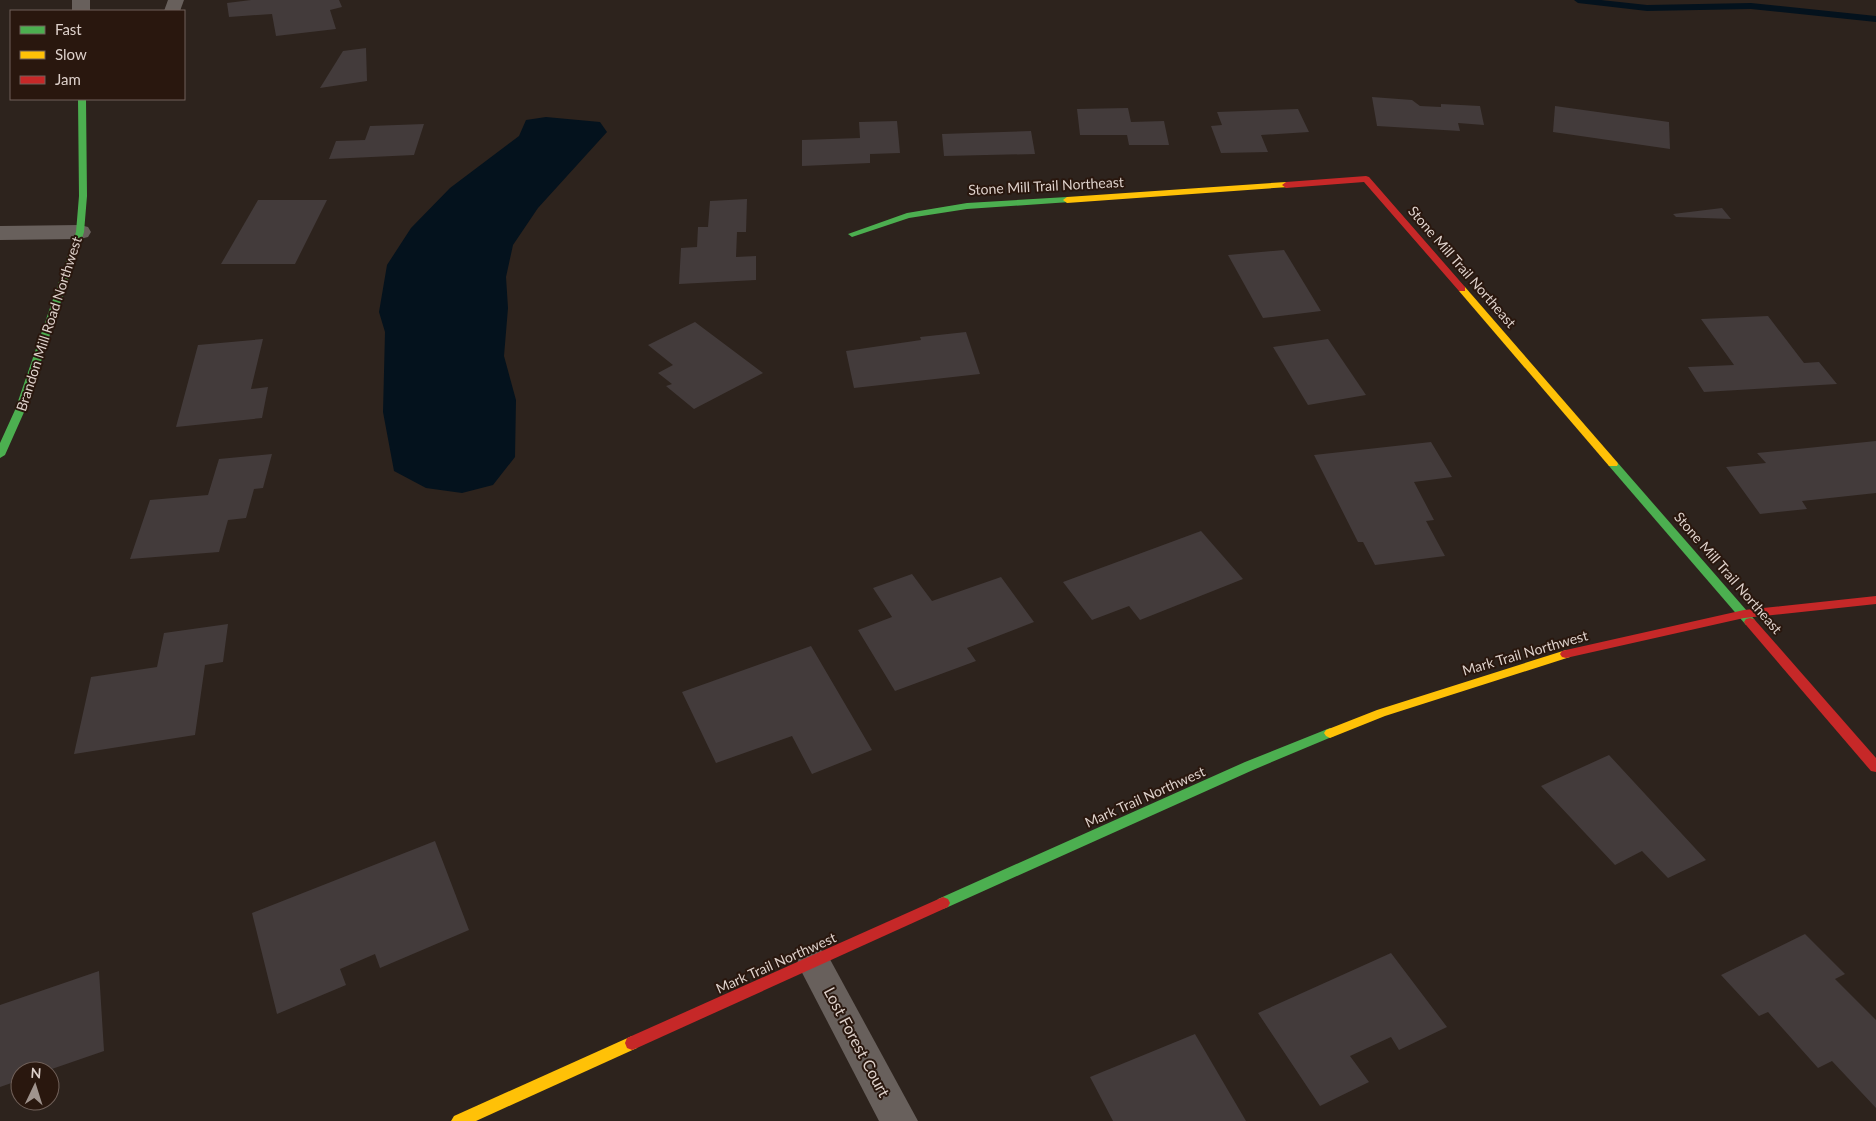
<svg xmlns="http://www.w3.org/2000/svg" width="1876" height="1121" font-family="Lato,sans-serif">
	<style>
		.water { fill: #04121d }
		.lines { fill: none; stroke-linecap: round; stroke-linejoin: round }
		.stream { fill: #04121d; fill-rule: evenodd }
		.building { fill: #433b3b }
		.lane { fill: #68605c; fill-rule: evenodd }
		.street { fill: #68605c; fill-rule: evenodd }
		.fast { fill: #4caf50; fill-rule: evenodd }
		.slow { fill: #ffc107; fill-rule: evenodd }
		.jam { fill: #c62828; fill-rule: evenodd }
		.labels { text-anchor: middle; stroke-width: 4; stroke-linejoin: round; paint-order: stroke }
		.street-label { font-size: 14px; fill: #ded1cb; stroke: #29170e }
		.near-street-label { font-size: 16px; fill: #ded1cb; stroke: #29170e }
	</style>
	<rect width="100%" height="100%" fill="#2d231d"/>
	<polygon class="water" points="546,117 600,122 607,132 538,208 513,245 506,277 508,308 504,356 516,400 515,457 493,485 462,493 426,488 394,471 383,412 385,332 379,312 387,265 411,228 450,188 519,136 526,120"/>
	<g class="lines">
		<polygon class="stream" points="1574,0 1601,0 1647,5 1751,3 1876,16 1876,22 1751,9 1647,11 1578,3"/>
	</g>
	<g class="building">
		<polygon points="251,0 339,0 342,7 330,10 336,29 276,36 272,14 229,17 227,3"/>
		<polygon points="366,48 367,81 320,88 343,51"/>
		<polygon points="1372,97 1412,100 1420,106 1441,107 1441,104 1480,106 1484,125 1458,123 1460,131 1377,126"/>
		<polygon points="1555,106 1669,122 1670,149 1553,132"/>
		<polygon points="1128,108 1131,122 1164,121 1169,145 1129,145 1127,135 1080,135 1077,109"/>
		<polygon points="1298,109 1309,132 1261,135 1268,152 1221,153 1211,126 1222,125 1217,112"/>
		<polygon points="897,121 900,153 870,154 870,163 802,166 802,140 860,138 859,122"/>
		<polygon points="424,124 414,155 329,159 336,141 365,140 370,126"/>
		<polygon points="1031,131 1035,154 944,156 942,134"/>
		<polygon points="747,199 746,232 737,232 736,257 756,256 756,280 679,284 681,248 697,247 698,227 708,227 710,201"/>
		<polygon points="258,200 327,200 295,264 221,264"/>
		<polygon points="1722,208 1731,219 1676,217 1673,214"/>
		<polygon points="1284,250 1321,311 1263,318 1228,255"/>
		<polygon points="1768,316 1804,363 1819,362 1837,384 1704,392 1688,367 1734,365 1701,319"/>
		<polygon points="695,322 763,373 694,409 666,386 672,384 658,373 673,365 648,345"/>
		<polygon points="966,332 980,374 854,388 846,351 921,340 920,337"/>
		<polygon points="263,339 251,389 268,387 262,418 176,427 198,345"/>
		<polygon points="1328,339 1366,395 1308,405 1273,347"/>
		<polygon points="1876,441 1876,493 1802,501 1807,509 1760,514 1726,467 1766,463 1757,453"/>
		<polygon points="1431,442 1452,477 1414,482 1434,520 1426,521 1445,556 1375,565 1363,542 1358,542 1314,455"/>
		<polygon points="272,454 263,488 254,489 246,518 228,520 219,552 130,559 150,500 208,495 219,459"/>
		<polygon points="1201,531 1243,579 1140,620 1129,606 1092,620 1063,582"/>
		<polygon points="912,574 932,601 1001,577 1034,622 967,648 976,661 895,691 858,630 892,617 873,588"/>
		<polygon points="228,624 223,662 205,665 195,735 74,754 91,677 157,667 164,633"/>
		<polygon points="811,646 872,750 812,774 792,736 716,763 682,692"/>
		<polygon points="1609,755 1706,860 1668,878 1642,851 1615,865 1541,786"/>
		<polygon points="435,841 469,930 380,968 375,954 340,969 346,985 277,1014 252,913"/>
		<polygon points="1805,934 1845,974 1835,979 1876,1020 1876,1108 1832,1061 1818,1068 1768,1012 1759,1016 1721,975"/>
		<polygon points="1391,953 1447,1027 1399,1050 1391,1037 1350,1056 1369,1082 1320,1106 1258,1013"/>
		<polygon points="99,971 104,1051 46,1071 20,1071 20,1080 0,1087 0,1005"/>
		<polygon points="1195,1034 1246,1121 1113,1121 1090,1077"/>
	</g>
	<g class="lines">
		<polygon class="lane" points="168,0 184,0 180,11 164,11"/>
		<g class="street">
			<rect x="72" y="0" width="18" height="11"/>
			<polygon points="80,225 88,227 91,232 88,237 80,239 0,240 0,226"/>
			<polygon points="814,948 826,952 918,1121 879,1121 797,963 802,952"/>
		</g>
		<g class="fast">
			<polygon points="78,99 86,99 87,196 84,232 25,410 5,455 0,458 0,443 15,410 76,232 79,196"/>
			<polygon points="1067,197 1071,200 1070,202 967,209 909,218 852,237 848,234 907,213 967,203"/>
			<polygon points="1613,460 1617,462 1754,619 1756,622 1754,625 1746,625 1609,466 1608,464"/>
			<polygon points="1330,728 1334,730 1336,733 1334,736 1253,770 948,907 943,909 938,907 936,903 938,899 1245,762"/>
		</g>
		<g class="slow">
			<polygon points="1286,182 1289,183 1289,187 1067,203 1063,200 1067,197"/>
			<polygon points="1462,286 1465,287 1617,462 1618,464 1617,466 1609,466 1459,291 1459,287"/>
			<polygon points="1566,650 1570,651 1572,654 1570,657 1385,716 1330,738 1326,736 1324,733 1326,730 1377,710"/>
			<polygon points="632,1036 637,1038 639,1043 637,1048 476,1121 451,1121 454,1116"/>
		</g>
		<g class="jam">
			<polygon points="1366,176 1369,177 1465,287 1465,291 1459,291 1364,182 1286,188 1282,185 1286,182"/>
			<polygon points="1876,596 1876,604 1744,618 1566,658 1562,657 1560,654 1562,651 1566,650 1744,610"/>
			<polygon points="1750,618 1754,619 1876,758 1876,772 1871,771 1746,625 1744,622 1746,619"/>
			<polygon points="943,897 948,899 950,903 948,907 637,1048 632,1050 627,1048 625,1043 627,1038"/>
		</g>
	</g>
	<g class="labels">
		<g class="street-label">
			<text transform="translate(1046 186) rotate(-3)" y="5">Stone Mill Trail Northeast</text>
			<text transform="translate(1462 267) rotate(49)" y="5">Stone Mill Trail Northeast</text>
			<text transform="translate(49 324) rotate(-72)" y="5">Brandon Mill Road Northwest</text>
			<text transform="translate(1728 573) rotate(49)" y="5">Stone Mill Trail Northeast</text>
			<text transform="translate(1525 653) rotate(-16)" y="5">Mark Trail Northwest</text>
			<text transform="translate(1145 797) rotate(-24)" y="5">Mark Trail Northwest</text>
			<text transform="translate(776 963) rotate(-24)" y="5">Mark Trail Northwest</text>
		</g>
		<g class="near-street-label">
			<text transform="translate(857 1042) rotate(62)" y="6">Lost Forest Court</text>
		</g>
	</g>
	<rect x="10" y="10" width="175" height="90" fill="#29170e" stroke="#71615a"/>
	<rect x="20" y="26" width="25" height="8" fill="#4caf50" stroke="#71615a"/>
	<text x="55" y="35" font-size="15" fill="#ded1cb">Fast</text>
	<rect x="20" y="51" width="25" height="8" fill="#ffc107" stroke="#71615a"/>
	<text x="55" y="60" font-size="15" fill="#ded1cb">Slow</text>
	<rect x="20" y="76" width="25" height="8" fill="#c62828" stroke="#71615a"/>
	<text x="55" y="85" font-size="15" fill="#ded1cb">Jam</text>
	<g transform="translate(35 1086) rotate(4)"><circle r="24" fill="#29170e" stroke="#71615a"/>
	<path d="M0-4L9 19L0 12L-9 19Z" fill="#a0948e"/>
	<text y="-8" font-size="14" font-weight="bold" text-anchor="middle" fill="#ded1cb">N</text>
	</g>
</svg>
